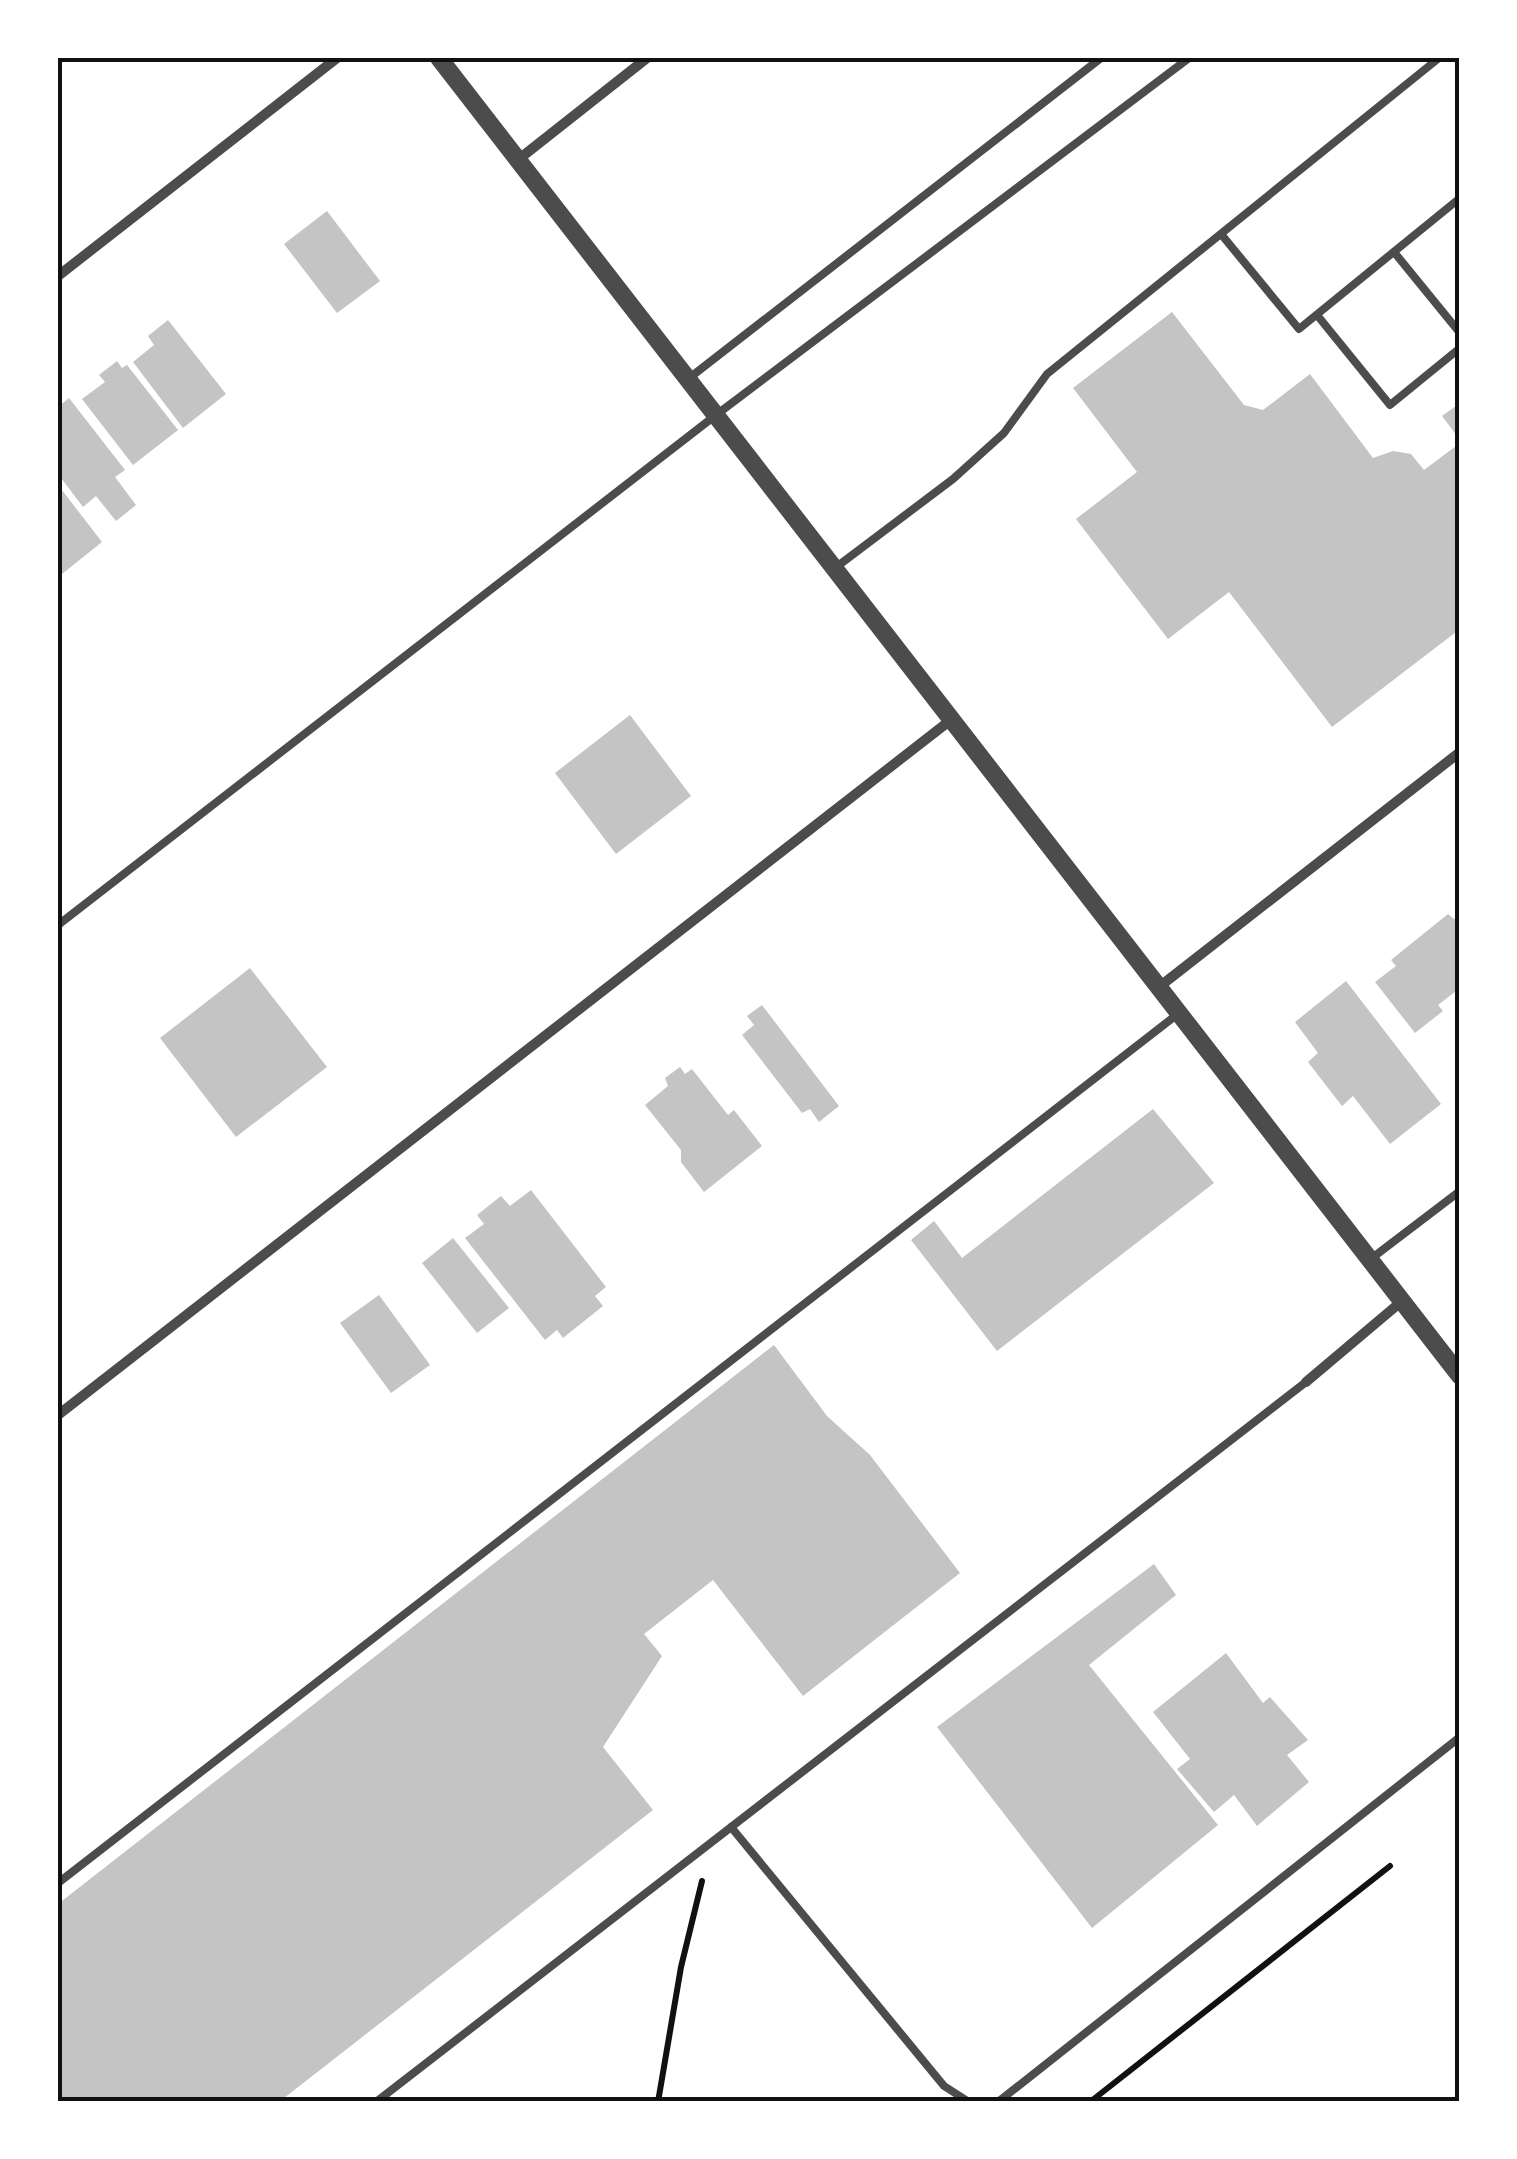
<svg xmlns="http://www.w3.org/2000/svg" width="1517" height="2159" font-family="Manrope,sans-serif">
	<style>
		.building { fill: #c4c4c4 }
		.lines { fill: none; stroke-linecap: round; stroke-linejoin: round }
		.path { stroke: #111; stroke-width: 6 }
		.service { stroke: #4c4c4c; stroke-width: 8 }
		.minor { stroke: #4c4c4c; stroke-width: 10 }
		.tertiary { stroke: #4c4c4c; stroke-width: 18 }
		.neatline { fill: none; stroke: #111; stroke-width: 4 }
	</style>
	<rect width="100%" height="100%" fill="#fff"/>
	<g class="building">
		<polygon points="327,211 380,281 337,313 284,244"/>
		<polygon points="1172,312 1244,405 1263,410 1310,374 1373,458 1393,451 1411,454 1424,470 1460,443 1460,629 1332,727 1229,592 1168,639 1076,519 1137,472 1073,388"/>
		<polygon points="168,320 226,394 183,428 133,362 154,345 148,336"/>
		<polygon points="117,361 122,368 127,365 178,430 133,465 82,399 105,382 99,375"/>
		<polygon points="69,398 125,470 115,477 136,505 116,521 96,496 83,507 58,474 58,407"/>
		<polygon points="1460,403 1460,440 1442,416"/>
		<polygon points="58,485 102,542 62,574 58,567"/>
		<polygon points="630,715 691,796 616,854 555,773"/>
		<polygon points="1448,914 1454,919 1460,915 1460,988 1438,1005 1443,1011 1415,1033 1375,982 1396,966 1391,960"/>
		<polygon points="250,968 327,1067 236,1137 160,1038"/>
		<polygon points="1346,981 1441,1104 1390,1144 1353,1096 1342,1106 1308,1062 1318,1053 1295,1022"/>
		<polygon points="762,1005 839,1106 819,1122 810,1109 802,1113 742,1035 754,1025 747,1016"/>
		<polygon points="680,1067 685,1074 692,1069 728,1115 734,1110 762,1146 704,1192 681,1162 681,1150 645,1105 668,1086 665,1078"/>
		<polygon points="1153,1109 1214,1183 997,1351 911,1240 934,1221 962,1258"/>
		<polygon points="531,1190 606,1287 595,1296 603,1306 563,1338 557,1330 545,1340 465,1238 484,1224 477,1215 501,1196 510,1206"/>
		<polygon points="453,1238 509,1308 477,1333 422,1263"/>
		<polygon points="379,1295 430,1365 391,1393 340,1323"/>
		<polygon points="774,1345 827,1416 870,1455 960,1573 803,1696 713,1580 644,1634 662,1656 603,1747 653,1810 279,2102 58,2102 58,1904"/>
		<polygon points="1154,1564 1176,1595 1089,1665 1218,1825 1092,1928 937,1727"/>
		<polygon points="1226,1653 1263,1703 1270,1697 1308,1740 1287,1755 1309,1782 1257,1826 1234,1795 1214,1812 1177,1769 1190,1759 1153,1712"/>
	</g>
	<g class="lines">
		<g class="path">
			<polyline points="658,2102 681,1967 702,1881"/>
			<polyline points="1090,2102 1390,1866"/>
		</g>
		<g class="service">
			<polyline points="1221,234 1299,329 1460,198"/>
			<polyline points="1394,252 1460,333"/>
			<polyline points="1317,315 1390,405 1460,348"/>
			<polyline points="688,379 1101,58"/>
			<polyline points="835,568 953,479 1004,433 1047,374 1439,58"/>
			<polyline points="58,925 716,415 1189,58"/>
			<polyline points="1372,1258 1460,1191"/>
			<polyline points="731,1827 944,2086 969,2102"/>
			<polyline points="58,1883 1179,1013"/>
			<polyline points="376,2102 1306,1382"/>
			<polyline points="998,2102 1460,1737"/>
		</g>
		<g class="minor">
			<polyline points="519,159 647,58"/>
			<polyline points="58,276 337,58"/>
			<polyline points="1159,987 1460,752"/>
			<polyline points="1306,1382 1402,1301"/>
			<polyline points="58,1415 952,719"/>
		</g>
		<polyline class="tertiary" points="439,58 1460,1376"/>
	</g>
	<rect width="1517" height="2159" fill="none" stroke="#ffffff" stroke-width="120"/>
	<rect x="60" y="60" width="1397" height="2039" class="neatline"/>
</svg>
